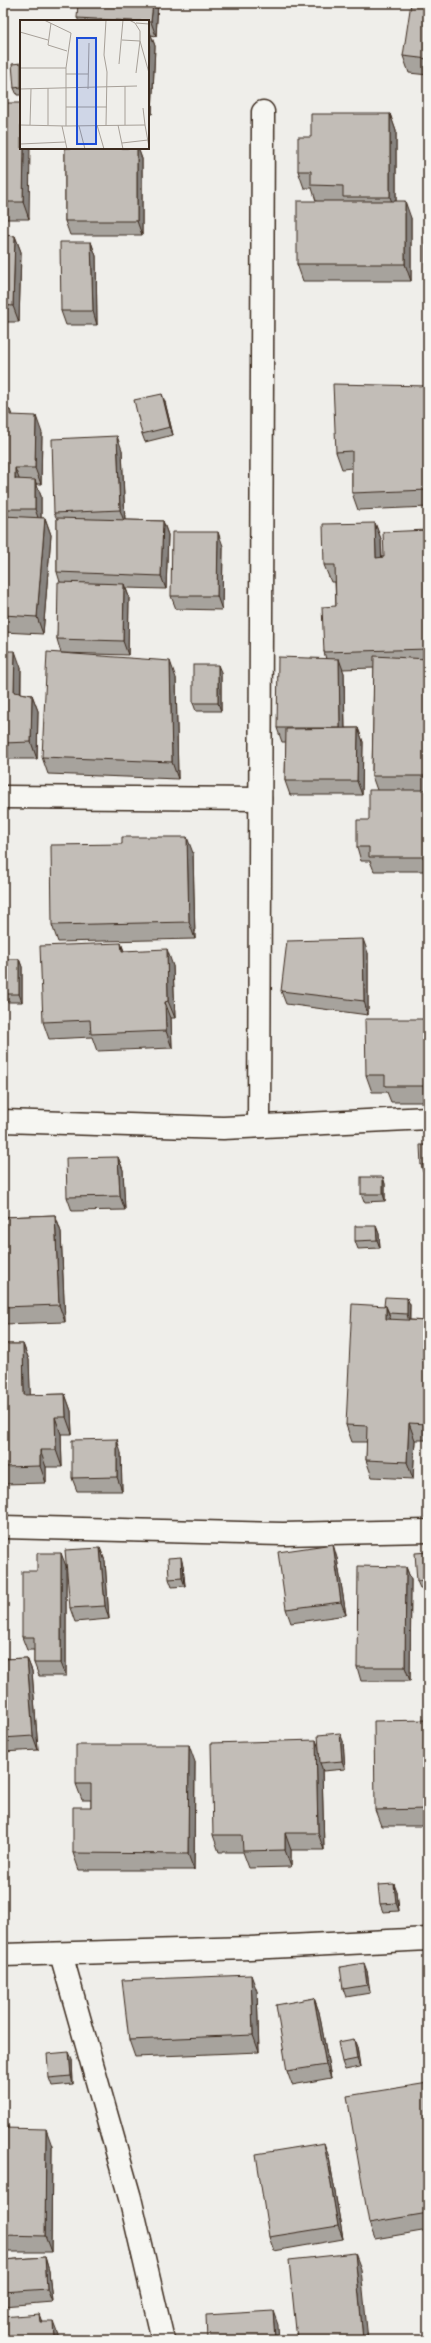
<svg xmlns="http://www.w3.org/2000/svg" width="431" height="2343" font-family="Pangolin,sans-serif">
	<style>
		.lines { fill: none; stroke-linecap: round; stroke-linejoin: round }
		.minor-casing { stroke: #3b2a1e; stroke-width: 25 }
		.minor { stroke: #f6f6f2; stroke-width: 22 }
		.wall { fill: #a7a39d; stroke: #3b2a1e }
		.shaded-wall { fill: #888480; stroke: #3b2a1e }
		.building { fill: #c2bdb7; stroke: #3b2a1e }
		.inset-road { fill: none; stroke: #a7a098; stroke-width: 1 }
		.view { fill: #1d4ed8; fill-opacity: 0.15; stroke: #1d4ed8; stroke-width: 2 }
		.inset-edge { fill: none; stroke: #3b2a1e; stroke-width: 2 }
	</style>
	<rect width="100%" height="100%" fill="#efeeea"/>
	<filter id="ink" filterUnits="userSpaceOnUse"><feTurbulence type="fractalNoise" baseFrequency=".025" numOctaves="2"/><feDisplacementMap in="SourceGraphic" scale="8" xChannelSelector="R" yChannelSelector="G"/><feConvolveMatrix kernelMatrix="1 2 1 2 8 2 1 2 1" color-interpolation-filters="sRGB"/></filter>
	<g filter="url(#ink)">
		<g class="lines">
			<defs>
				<g id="minor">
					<polyline points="3,797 260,799"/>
					<polyline points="3,1121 223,1128 428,1118"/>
					<polyline points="259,1126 263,112"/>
					<polyline points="3,1527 283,1534 428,1531"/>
					<polyline points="61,1954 130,2198 163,2340"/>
					<polyline points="3,1955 250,1948 428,1939"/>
				</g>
			</defs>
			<use href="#minor" class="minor-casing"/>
			<use href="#minor" class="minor"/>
		</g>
		<g class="wall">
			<polygon points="158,3 156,36 151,35 155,46 152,114 148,114 148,21 79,21 77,18"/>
			<polygon points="428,3 428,75 409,73 403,56"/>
			<polygon points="21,63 21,95 17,95 14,88"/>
			<polygon points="3,99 4,103 29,219 3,219"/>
			<polygon points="390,114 396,131 396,201 411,218 411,281 303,281 297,264 316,201 312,188 304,188 298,171 311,137"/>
			<polygon points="65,148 138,148 142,159 142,235 70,235 65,221"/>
			<polygon points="428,199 428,288 425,280"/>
			<polygon points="3,235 15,236 21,252 19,322 3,322"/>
			<polygon points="91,242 96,256 97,325 66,325 61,311"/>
			<polygon points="428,386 428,507 358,510 352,493 352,468 342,469 336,452"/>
			<polygon points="165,402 173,435 145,442 142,434"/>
			<polygon points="3,410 10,410 12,415 42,433 41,484 36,484 41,496 41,518 45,518 51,535 43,634 3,632"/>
			<polygon points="122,450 125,520 163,521 168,535 166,589 126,588 129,597 128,655 61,653 57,639 60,582 57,572 57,519 54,513"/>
			<polygon points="375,523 381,539 382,557 384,557 428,530 428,871 374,871 370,861 361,861 357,847 369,820 377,790 372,776 374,668 342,669 344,673 345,728 358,728 363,742 362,795 290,795 285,781 286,742 282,742 277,728 326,659 324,652 336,606 335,582 331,582 324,565"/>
			<polygon points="223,546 222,610 176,609 171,596"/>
			<polygon points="3,651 21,668 21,693 32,695 38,711 37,759 3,759"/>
			<polygon points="221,672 221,711 196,711 193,703"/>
			<polygon points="176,678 178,779 48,774 42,757"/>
			<polygon points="193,853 195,939 58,942 52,925"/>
			<polygon points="121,943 124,951 173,966 175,1018 171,1018 172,1048 97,1051 92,1037 49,1039 43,1022"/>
			<polygon points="368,953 368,1015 286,1004 281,991"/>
			<polygon points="3,959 19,959 22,967 22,1002 3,1002"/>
			<polygon points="428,1019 428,1102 391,1102 387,1092 372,1092 366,1075"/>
			<polygon points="428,1145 428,1172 423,1172 421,1165"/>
			<polygon points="118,1157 123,1170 125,1210 72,1211 67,1197"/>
			<polygon points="383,1177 385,1184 385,1201 364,1202 361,1194"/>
			<polygon points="55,1215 61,1232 65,1322 3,1324 3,1217"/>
			<polygon points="376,1226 379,1234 380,1248 358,1249 355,1241"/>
			<polygon points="407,1298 410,1305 410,1320 428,1321 428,1440 415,1440 413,1479 372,1477 366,1460 367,1442 352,1442 346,1425 384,1306"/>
			<polygon points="3,1344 23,1344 29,1360 30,1395 65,1394 71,1411 72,1434 61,1434 62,1467 46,1467 46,1483 3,1484"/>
			<polygon points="121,1453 122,1491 77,1491 72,1478"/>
			<polygon points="100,1548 105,1561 109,1619 75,1622 70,1608"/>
			<polygon points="428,1552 428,1588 420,1588 417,1581"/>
			<polygon points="337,1558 346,1615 291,1623 286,1609"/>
			<polygon points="183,1565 185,1586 172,1587 169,1579"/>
			<polygon points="66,1566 66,1676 39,1676 34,1663 34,1650 27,1650 22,1637 37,1571"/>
			<polygon points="406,1567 411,1580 410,1681 361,1681 357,1667"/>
			<polygon points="27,1658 32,1671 38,1750 3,1752 3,1659"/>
			<polygon points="428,1720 428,1826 381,1826 375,1810"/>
			<polygon points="343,1741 345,1769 323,1771 322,1768 324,1850 291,1850 291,1867 249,1868 243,1852 219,1852 213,1835 319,1750"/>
			<polygon points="195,1762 194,1870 79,1870 73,1853 91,1807 91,1800 82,1800 76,1784"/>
			<polygon points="397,1892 399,1911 383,1912 380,1904"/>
			<polygon points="367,1971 370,1993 346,1997 343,1989"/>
			<polygon points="257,1991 259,2052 135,2057 129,2040"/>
			<polygon points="314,1998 319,2012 331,2078 292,2085 287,2071"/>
			<polygon points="357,2047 360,2067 345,2070 342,2062"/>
			<polygon points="72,2059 73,2084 52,2086 49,2078"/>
			<polygon points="428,2083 428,2230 375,2239 369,2223"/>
			<polygon points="3,2113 8,2126 8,2128 52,2146 51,2252 3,2252"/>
			<polygon points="329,2157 343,2239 274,2251 269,2237"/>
			<polygon points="45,2257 49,2271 52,2302 3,2306 3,2260"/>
		</g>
		<g class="shaded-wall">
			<polygon points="153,3 158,3 156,36 151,22"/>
			<polygon points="150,32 155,46 152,114 148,104 148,77"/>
			<polygon points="390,114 396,131 396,213 390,197"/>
			<polygon points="24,148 30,148 29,219 23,202"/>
			<polygon points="137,148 138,148 142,159 142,235 137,221"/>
			<polygon points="405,201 411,218 411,281 405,264"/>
			<polygon points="15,236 21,252 19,322 13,306"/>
			<polygon points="91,242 96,256 97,325 93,311"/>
			<polygon points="162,394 165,402 173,435 170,427"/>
			<polygon points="36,416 42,433 41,484 35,468"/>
			<polygon points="117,436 122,450 125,524 120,510"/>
			<polygon points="15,468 21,484 15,479"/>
			<polygon points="35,480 41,496 41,526 35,509"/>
			<polygon points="45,518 51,535 43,634 37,617"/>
			<polygon points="163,521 168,535 166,589 161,576"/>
			<polygon points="375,523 381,539 382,575 376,558"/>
			<polygon points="218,532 223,546 222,610 217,596"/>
			<polygon points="124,584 129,597 128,655 123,641"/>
			<polygon points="15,651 21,668 20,709 14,692"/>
			<polygon points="339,659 344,673 345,741 340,728"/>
			<polygon points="170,661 176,678 178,779 172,762"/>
			<polygon points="218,665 221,672 221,711 218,703"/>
			<polygon points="32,695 38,711 37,759 31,742"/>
			<polygon points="358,728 363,742 362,795 357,781"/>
			<polygon points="187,837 193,853 195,939 189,922"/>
			<polygon points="363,939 368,953 368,1015 364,1001"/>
			<polygon points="121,943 127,960 122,951"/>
			<polygon points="167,949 173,966 175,1018 168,1001"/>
			<polygon points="19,959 22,967 22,1002 19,994"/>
			<polygon points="165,1002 171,1018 172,1048 166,1031"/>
			<polygon points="118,1157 123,1170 125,1210 120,1196"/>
			<polygon points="383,1177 385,1184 385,1201 383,1194"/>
			<polygon points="55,1215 61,1232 65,1322 59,1305"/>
			<polygon points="376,1226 379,1234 380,1248 377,1240"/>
			<polygon points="407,1298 410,1305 409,1322 407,1314"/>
			<polygon points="386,1306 392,1323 386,1319"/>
			<polygon points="23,1344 29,1360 31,1412 24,1395"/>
			<polygon points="65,1394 71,1411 72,1434 66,1417"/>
			<polygon points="55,1417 61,1434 62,1467 56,1450"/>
			<polygon points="409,1423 415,1440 413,1479 407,1462"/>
			<polygon points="117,1439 121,1453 122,1491 117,1477"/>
			<polygon points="40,1450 46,1467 46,1483 40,1466"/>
			<polygon points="333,1544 337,1558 346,1615 341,1602"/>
			<polygon points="100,1548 105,1561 109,1619 105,1606"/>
			<polygon points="61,1553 66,1566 66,1676 61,1663"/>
			<polygon points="181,1557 183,1565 185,1586 182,1578"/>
			<polygon points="406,1567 411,1580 410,1681 405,1667"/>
			<polygon points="27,1658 32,1671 38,1750 33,1736"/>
			<polygon points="340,1733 343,1741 345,1769 342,1761"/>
			<polygon points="316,1740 322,1757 320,1763 322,1768 324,1850 318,1833"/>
			<polygon points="189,1745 195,1762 194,1870 188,1854"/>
			<polygon points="285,1833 291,1850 291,1867 285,1850"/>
			<polygon points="394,1884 397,1892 399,1911 396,1903"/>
			<polygon points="364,1963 367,1971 370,1993 367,1985"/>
			<polygon points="251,1975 257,1991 259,2052 253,2035"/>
			<polygon points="314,1998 319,2012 331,2078 326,2065"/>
			<polygon points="354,2039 357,2047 360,2067 357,2059"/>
			<polygon points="69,2052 72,2059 73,2084 71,2076"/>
			<polygon points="3,2113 8,2126 8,2145 3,2131"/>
			<polygon points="46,2129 52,2146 51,2252 45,2236"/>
			<polygon points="324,2143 329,2157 343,2239 338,2226"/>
			<polygon points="355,2253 361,2269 368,2340 363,2340"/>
			<polygon points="45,2257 49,2271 52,2302 47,2289"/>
			<polygon points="273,2311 278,2325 279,2340 275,2340"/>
			<polygon points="39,2314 44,2327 40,2322"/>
			<polygon points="54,2322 59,2335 59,2340 55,2340"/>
		</g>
		<g class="building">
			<polygon points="78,3 153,3 151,22 148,22 148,21 134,21 77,18"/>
			<polygon points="411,3 428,3 428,59 403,56"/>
			<polygon points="148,32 150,32 148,77"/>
			<polygon points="21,63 21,87 14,88 12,64"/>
			<polygon points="3,103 21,103 21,148 24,148 23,202 3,202"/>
			<polygon points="311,114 390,114 390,197 343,197 343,186 311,185 311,171 298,171 298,137 311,137"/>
			<rect x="65" y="148" width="72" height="73"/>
			<rect x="425" y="199" width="3" height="81"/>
			<rect x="297" y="201" width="108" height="63"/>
			<polygon points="3,235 15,236 13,306 3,305"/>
			<polygon points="60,242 91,242 93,311 61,311"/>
			<polygon points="333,384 428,386 428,490 352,493 352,451 336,452"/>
			<polygon points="162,394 170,427 142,434 134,400"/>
			<polygon points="3,410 10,410 10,415 36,416 35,468 15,468 15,479 35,480 35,509 3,509"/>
			<polygon points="117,436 120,510 54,513 52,439"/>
			<polygon points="3,516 45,518 37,617 3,615"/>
			<polygon points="57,518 163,521 161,576 57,572"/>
			<polygon points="375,523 376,558 384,557 383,532 428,530 428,649 324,652 322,607 336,606 335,565 324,565 323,524"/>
			<polygon points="172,532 218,532 217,596 171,596"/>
			<polygon points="58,582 124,584 123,641 57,639"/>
			<polygon points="3,651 15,651 14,692 32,695 31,742 3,743"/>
			<polygon points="47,652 170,661 172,762 42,757"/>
			<polygon points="374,656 428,659 428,776 372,776"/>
			<polygon points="278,657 339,659 340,728 277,728"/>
			<rect x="193" y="665" width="25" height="38"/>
			<polygon points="358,728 357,781 285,781 286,729"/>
			<polygon points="369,790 428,790 428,857 369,857 369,847 357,847 357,820 369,820"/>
			<polygon points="122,837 187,837 189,922 52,925 51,845 122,844"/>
			<polygon points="363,939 364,1001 281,991 287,941"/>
			<polygon points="121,943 122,951 167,949 168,1001 165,1002 166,1031 91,1034 90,1020 43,1022 40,946"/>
			<rect x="3" y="959" width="16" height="35"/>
			<polygon points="365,1019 428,1019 428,1086 385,1086 385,1075 366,1075"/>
			<polygon points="420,1145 428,1145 428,1164 421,1165"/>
			<polygon points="118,1157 120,1196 67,1197 66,1158"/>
			<rect x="361" y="1177" width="22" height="17"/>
			<polygon points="55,1215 59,1305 3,1307 3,1217"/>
			<polygon points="355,1226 376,1226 377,1240 355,1241"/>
			<polygon points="385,1297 407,1298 407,1314 389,1313 386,1306 384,1306"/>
			<polygon points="352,1304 386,1306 386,1319 428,1321 428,1424 409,1423 407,1462 366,1460 367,1426 346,1425"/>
			<polygon points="3,1344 23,1344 24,1395 65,1394 66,1417 55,1417 56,1450 40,1450 40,1466 3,1467"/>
			<polygon points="117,1439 117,1477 72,1478 72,1440"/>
			<polygon points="333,1544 341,1602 286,1609 278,1552"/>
			<polygon points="100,1548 105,1606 70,1608 65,1550"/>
			<polygon points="428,1552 428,1580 417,1581 415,1553"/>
			<polygon points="37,1553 61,1553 61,1663 34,1663 34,1637 22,1637 22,1571 37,1571"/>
			<polygon points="181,1557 182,1578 169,1579 168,1558"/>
			<polygon points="358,1566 406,1567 405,1667 357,1667"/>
			<polygon points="27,1658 33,1736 3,1738 3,1659"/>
			<polygon points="428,1720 428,1809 375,1810 374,1721"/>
			<polygon points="340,1733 342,1761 320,1763 318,1735"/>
			<polygon points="316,1740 318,1833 285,1833 285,1850 243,1851 242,1835 213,1835 211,1743"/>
			<polygon points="76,1745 189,1745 188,1854 73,1853 73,1807 91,1807 91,1784 76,1784"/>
			<polygon points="394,1884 396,1903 380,1904 378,1885"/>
			<polygon points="364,1963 367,1985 343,1989 340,1967"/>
			<polygon points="251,1975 253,2035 129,2040 122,1980"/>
			<polygon points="314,1998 326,2065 287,2071 276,2005"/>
			<polygon points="354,2039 357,2059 342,2062 338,2042"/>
			<polygon points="69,2052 71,2076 49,2078 47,2054"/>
			<polygon points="428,2083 428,2213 369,2223 347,2096"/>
			<polygon points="3,2128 46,2129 45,2236 3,2235"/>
			<polygon points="324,2143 338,2226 269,2237 256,2154"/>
			<polygon points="355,2253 363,2340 297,2340 289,2260"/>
			<polygon points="45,2257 47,2289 3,2292 3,2260"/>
			<polygon points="273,2311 275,2340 207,2340 206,2315"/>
			<polygon points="39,2314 40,2322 54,2322 55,2340 3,2340 3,2317"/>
		</g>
	</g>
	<g transform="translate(20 20)">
		<rect width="129" height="129" fill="#efeeea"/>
		<path class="inset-road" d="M86,0L84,35L87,52L86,105M109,0L115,3L120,11V21L129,53M31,3L28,25L47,31M116,3L129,4M0,12L28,20M102,20L120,21L116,53M99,44L103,0M0,48H46M46,54H68M28,68V105M0,69L117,66M68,69L69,23M46,87H87M123,88L125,105M0,105L46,106V48L51,13L24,0M10,105L11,69M77,105L84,129M98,105L103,129M105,105V66M42,106L47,129M46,106L125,105L129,127M59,106L65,129M102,123L128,120M0,124L45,122"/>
		<path class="view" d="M57,18H76V124H57Z"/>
		<rect width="129" height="129" class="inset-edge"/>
	</g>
	<rect width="431" height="2343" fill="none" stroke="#f6f6f2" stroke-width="16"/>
	<rect x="8" y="8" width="415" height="2327" fill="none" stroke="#3b2a1e" stroke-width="1.5" filter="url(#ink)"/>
</svg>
